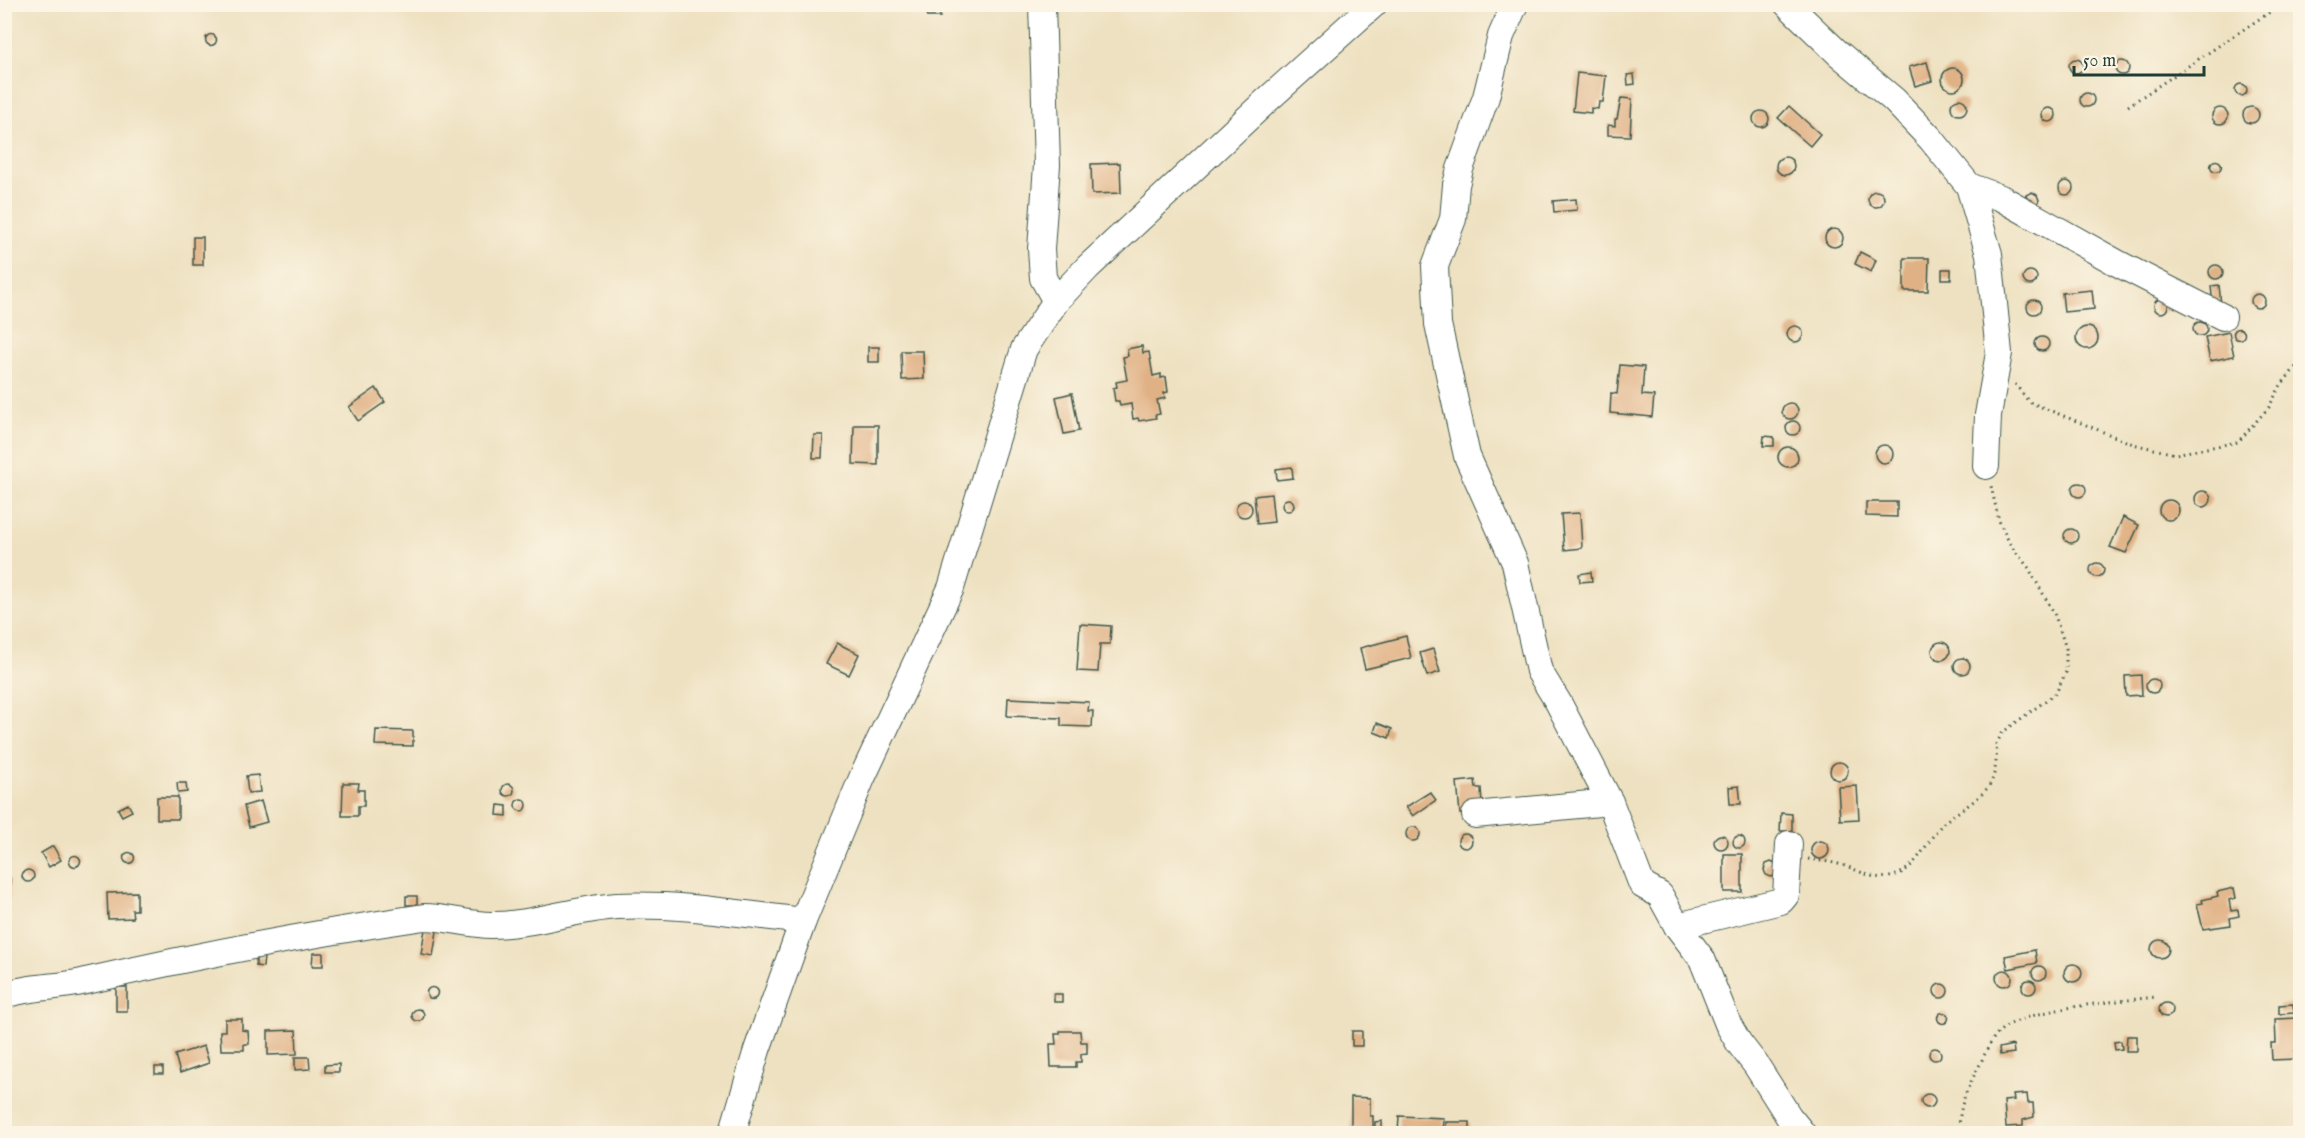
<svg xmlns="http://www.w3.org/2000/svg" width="2305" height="1138" font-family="'IM FELL English',serif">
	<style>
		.building { fill: #e0b184 }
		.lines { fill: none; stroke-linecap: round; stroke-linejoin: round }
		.minor-casing { stroke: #3e5649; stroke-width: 28 }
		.path { stroke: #3e5649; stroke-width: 3; stroke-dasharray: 1.5 4.5; stroke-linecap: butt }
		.minor { stroke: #fff; stroke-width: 26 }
	</style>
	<rect width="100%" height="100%" fill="#fcf5e5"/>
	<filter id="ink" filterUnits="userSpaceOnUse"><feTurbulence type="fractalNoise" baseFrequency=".0167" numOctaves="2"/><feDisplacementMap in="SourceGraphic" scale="12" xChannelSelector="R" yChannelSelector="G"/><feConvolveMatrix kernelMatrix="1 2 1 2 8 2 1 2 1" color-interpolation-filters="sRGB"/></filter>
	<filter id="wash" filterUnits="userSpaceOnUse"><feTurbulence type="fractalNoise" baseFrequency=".008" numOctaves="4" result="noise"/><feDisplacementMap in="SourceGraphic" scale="24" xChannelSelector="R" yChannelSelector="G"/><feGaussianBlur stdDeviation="1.35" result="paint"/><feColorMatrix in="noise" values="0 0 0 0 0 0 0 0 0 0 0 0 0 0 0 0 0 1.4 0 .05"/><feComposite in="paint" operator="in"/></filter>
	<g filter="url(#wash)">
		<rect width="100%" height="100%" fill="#eee1c1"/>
		<g id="blocks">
			<g class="building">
				<polygon points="926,4 939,4 940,17 927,17"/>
				<circle cx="211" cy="40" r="5.5"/>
				<circle cx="2076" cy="66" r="7"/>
				<circle cx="2122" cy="68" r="7"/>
				<polygon points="1927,62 1932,81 1915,86 1909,67"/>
				<circle cx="1953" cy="79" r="11"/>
				<polygon points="1577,73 1606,76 1603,102 1599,102 1598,109 1591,108 1591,113 1573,111"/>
				<polygon points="1634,74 1635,84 1628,85 1627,75"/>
				<circle cx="2241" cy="90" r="6"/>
				<circle cx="2087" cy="100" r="7"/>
				<polygon points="1621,98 1632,99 1630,136 1608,135 1608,125 1615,126 1615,119 1617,119"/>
				<circle cx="1959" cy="107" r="8"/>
				<polygon points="1789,106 1820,134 1810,146 1778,118"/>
				<circle cx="2251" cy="115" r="8"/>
				<circle cx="2049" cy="115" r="7"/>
				<circle cx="2220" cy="116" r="8"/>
				<circle cx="1761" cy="119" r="8"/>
				<circle cx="1785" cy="166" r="9"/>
				<circle cx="2216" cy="166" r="5.5"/>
				<polygon points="1120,163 1121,193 1092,194 1091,164"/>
				<circle cx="2066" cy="188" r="7"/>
				<circle cx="1876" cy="199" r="8"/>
				<polygon points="2032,192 2037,195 2039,200 2037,205 2024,200 2026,195"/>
				<polygon points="1576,199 1577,210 1554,212 1553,201"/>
				<circle cx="1834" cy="238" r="9"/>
				<rect x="193" y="237" width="10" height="28"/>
				<polygon points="1860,252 1876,260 1871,272 1855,264"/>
				<polygon points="1904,258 1929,258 1928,291 1904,291"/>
				<circle cx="2216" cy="272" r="7"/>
				<rect x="1942" y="269" width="9" height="10"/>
				<circle cx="2030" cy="278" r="7"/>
				<polygon points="2219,285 2221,305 2213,306 2211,286"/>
				<polygon points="2092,290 2094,309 2064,312 2062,293"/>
				<circle cx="2258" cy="301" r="7"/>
				<circle cx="2161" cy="306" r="7"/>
				<circle cx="2034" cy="307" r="7"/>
				<circle cx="2200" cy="329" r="7"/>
				<circle cx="1795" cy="334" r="8"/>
				<circle cx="2087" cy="338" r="11"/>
				<circle cx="2239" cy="334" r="5.5"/>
				<polygon points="2229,332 2234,356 2210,361 2205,337"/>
				<circle cx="2042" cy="344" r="7"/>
				<polygon points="1142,346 1143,353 1149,352 1153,376 1161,374 1161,378 1166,377 1168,392 1164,393 1165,398 1157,400 1160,414 1155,415 1156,418 1139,421 1138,418 1133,419 1131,404 1120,406 1119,401 1115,401 1113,388 1117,387 1116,382 1127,380 1123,357 1128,356 1127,349"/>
				<rect x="868" y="347" width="11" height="15"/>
				<polygon points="901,351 923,351 924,379 902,380"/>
				<polygon points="1620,365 1644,367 1642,395 1654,396 1652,417 1610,413 1611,393 1617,394"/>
				<polygon points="376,388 385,402 358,421 349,407"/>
				<polygon points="1072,393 1079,431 1064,434 1056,397"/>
				<circle cx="1790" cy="411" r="8"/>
				<circle cx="1793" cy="428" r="7"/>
				<polygon points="854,425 878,425 878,465 853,464"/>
				<polygon points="814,435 823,435 822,458 813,458"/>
				<polygon points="1764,436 1774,437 1774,446 1763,446"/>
				<circle cx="1884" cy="454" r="9"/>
				<circle cx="1788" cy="457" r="10"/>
				<polygon points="1292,467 1293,478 1277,480 1276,469"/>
				<circle cx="2079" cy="490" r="7"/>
				<circle cx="2203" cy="499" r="8"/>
				<polygon points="1271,494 1274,522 1257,524 1254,496"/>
				<circle cx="1288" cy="505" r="6"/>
				<circle cx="2169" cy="510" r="10"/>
				<circle cx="1244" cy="509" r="8"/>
				<polygon points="1866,502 1897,502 1897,517 1866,516"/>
				<polygon points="1580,513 1582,548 1564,550 1561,514"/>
				<polygon points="2123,517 2139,525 2126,553 2110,547"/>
				<circle cx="2071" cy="536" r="7"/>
				<circle cx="2097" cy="570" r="7"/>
				<polygon points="1591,572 1592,581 1580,582 1579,574"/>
				<polygon points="1080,624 1111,626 1110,644 1100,644 1098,672 1077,671"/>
				<polygon points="1406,636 1411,658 1365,669 1360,648"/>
				<circle cx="1941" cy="651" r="9"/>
				<polygon points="837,643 859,654 849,675 826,664"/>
				<polygon points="1433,649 1440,672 1427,676 1420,653"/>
				<circle cx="1962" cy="666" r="8"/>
				<polygon points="2141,675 2142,695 2126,696 2125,676"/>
				<circle cx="2153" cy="686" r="7"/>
				<polygon points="1008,698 1089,702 1088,711 1093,711 1092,727 1061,726 1061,718 1007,716"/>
				<polygon points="1377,723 1392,729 1389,738 1374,732"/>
				<polygon points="376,730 413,731 413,746 375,745"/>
				<circle cx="1839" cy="771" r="9"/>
				<polygon points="258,775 260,792 248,793 246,776"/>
				<polygon points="1475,780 1476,788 1481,788 1482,805 1477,813 1460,814 1457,782"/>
				<polygon points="177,783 186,783 187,792 178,793"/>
				<polygon points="343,783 359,783 358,790 364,790 364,806 358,806 358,816 342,816"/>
				<circle cx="508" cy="790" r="6"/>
				<polygon points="1739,786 1741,804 1730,804 1729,787"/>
				<polygon points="1857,786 1859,819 1840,820 1838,787"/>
				<polygon points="1430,792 1436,800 1413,816 1406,807"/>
				<rect x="157" y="797" width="21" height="22"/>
				<circle cx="521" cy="805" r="6"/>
				<polygon points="261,801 267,822 249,827 244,806"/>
				<polygon points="128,804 132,811 122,816 118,809"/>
				<polygon points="498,805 507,806 507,816 497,815"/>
				<polygon points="1781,813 1792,814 1792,831 1780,831"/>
				<circle cx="1413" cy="834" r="7"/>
				<circle cx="1465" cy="841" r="7"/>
				<circle cx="1721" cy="842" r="7"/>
				<circle cx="1739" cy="842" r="6"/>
				<circle cx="1820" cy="850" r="9"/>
				<polygon points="53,846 61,860 49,867 41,853"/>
				<circle cx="129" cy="858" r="5.5"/>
				<rect x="1724" y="854" width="18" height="38"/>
				<circle cx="75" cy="861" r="5.5"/>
				<polygon points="1771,862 1777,865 1776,875 1771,877 1766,875 1764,870 1766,864"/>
				<circle cx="28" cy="876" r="6"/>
				<polygon points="4,879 10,879 9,899 4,898"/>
				<polygon points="2234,888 2236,898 2229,900 2231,911 2238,910 2239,916 2230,918 2231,925 2203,929 2197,904 2203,903 2202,900 2218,896 2217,892"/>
				<polygon points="137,892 137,910 132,910 133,918 108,919 107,893"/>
				<rect x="406" y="896" width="11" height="9"/>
				<polygon points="425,929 437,931 433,956 421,954"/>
				<circle cx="2160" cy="949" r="9"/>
				<polygon points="2035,950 2037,963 2008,969 2005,956"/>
				<polygon points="313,953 323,953 323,966 312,966"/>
				<polygon points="256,957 264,957 263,967 256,966"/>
				<circle cx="2073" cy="973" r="9"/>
				<circle cx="2039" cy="973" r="7"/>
				<circle cx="2004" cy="978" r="8"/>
				<circle cx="2029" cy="987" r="7"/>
				<circle cx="1941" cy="991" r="7"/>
				<rect x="116" y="987" width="11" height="24"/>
				<circle cx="432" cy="993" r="5.5"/>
				<rect x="1054" y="994" width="8" height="8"/>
				<circle cx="2166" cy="1010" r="7"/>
				<polygon points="2293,1004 2294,1013 2279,1014 2279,1005"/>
				<circle cx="418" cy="1015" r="6"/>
				<circle cx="1943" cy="1018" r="5.5"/>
				<polygon points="2300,1018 2300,1051 2295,1051 2295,1059 2272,1060 2271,1043 2276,1043 2275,1019"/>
				<polygon points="225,1019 242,1019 242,1030 248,1031 249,1044 244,1044 244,1050 221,1050 220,1031 225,1031"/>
				<polygon points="296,1030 297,1054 268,1055 268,1031"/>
				<polygon points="1060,1031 1080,1031 1081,1042 1087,1042 1087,1053 1081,1054 1081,1062 1076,1062 1076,1067 1051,1067 1050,1044 1056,1044 1055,1034 1060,1034"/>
				<rect x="1352" y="1031" width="10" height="15"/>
				<polygon points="2127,1036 2137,1036 2137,1051 2126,1051"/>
				<polygon points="2121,1041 2122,1049 2115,1050 2114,1042"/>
				<polygon points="2013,1045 2014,1053 2000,1055 1999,1048"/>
				<polygon points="204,1046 209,1063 180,1073 175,1055"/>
				<circle cx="1935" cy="1054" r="6"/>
				<polygon points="295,1057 309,1057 310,1069 295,1070"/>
				<polygon points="339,1064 339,1072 325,1072 325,1065"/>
				<rect x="155" y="1067" width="8" height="7"/>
				<circle cx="1928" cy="1101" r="7"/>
				<polygon points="2027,1094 2028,1103 2033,1103 2034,1117 2023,1120 2023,1126 2006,1127 2004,1101 2014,1100 2013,1095"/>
				<polygon points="1351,1097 1370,1098 1370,1116 1373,1116 1373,1132 1351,1132"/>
				<polygon points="1399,1116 1444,1118 1443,1134 1398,1134"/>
				<polygon points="1382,1121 1382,1130 1375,1130 1375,1122"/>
				<rect x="1446" y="1122" width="24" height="12"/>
			</g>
		</g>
	</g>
	<g filter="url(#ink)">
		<use href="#blocks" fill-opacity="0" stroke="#3e5649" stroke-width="1.5"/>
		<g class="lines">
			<defs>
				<g id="minor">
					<polyline points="1042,4 1047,165 1041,249 1043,278 1056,301"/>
					<polyline points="1515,4 1501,36 1486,97 1460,169 1456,185 1453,219 1435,266 1438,324 1467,456 1515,563 1539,671 1558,702 1610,802 1642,885 1660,895 1677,926 1702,959 1728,1024 1739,1043 1756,1065 1789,1117 1803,1134"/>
					<polyline points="1787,4 1838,53 1894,100 1931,139 1969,186 1989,254 1999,353 1988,415 1986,466"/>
					<polyline points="1969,186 2001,198 2119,264 2223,317"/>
					<polyline points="1475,815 1610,802"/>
					<polyline points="1677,926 1781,901 1786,895 1789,844"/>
					<path d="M4,995C30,986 59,988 86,981C199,955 309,934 424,917C447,917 469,925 491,925C534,925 574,909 617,906C679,903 742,914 803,921"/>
					<polyline points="732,1134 757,1050 803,921 862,778 951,588 1024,349 1056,301 1088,267 1266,101 1374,4"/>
				</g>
			</defs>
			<use href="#minor" class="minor-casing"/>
			<g class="path">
				<polyline points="2128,106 2282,4"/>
				<polyline points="2015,384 2029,402 2133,444 2175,454 2238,442 2269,407 2281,385 2300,362"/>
				<path d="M1808,859C1820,861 1834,862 1845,866C1861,871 1872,880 1889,877C1919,872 1926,837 1947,820C1960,810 1986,796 1992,780C1996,770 1997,755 1996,744L2003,732L2056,693L2066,672V648L2054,613L2028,567L2011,546L1999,521L1991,486"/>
				<path d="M1959,1134C1959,1105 1965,1093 1978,1068C1984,1057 1990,1040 1999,1032C2023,1008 2121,1001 2156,997"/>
			</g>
			<use href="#minor" class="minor"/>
		</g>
	</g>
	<rect width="2305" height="1138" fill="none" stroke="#fcf5e5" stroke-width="24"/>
	<path d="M2074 66v9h130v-9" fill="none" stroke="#1f3d34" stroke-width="3"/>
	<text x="2083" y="66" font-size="18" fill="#1f3d34" stroke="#fcf5e5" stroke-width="4.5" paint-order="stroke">50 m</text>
</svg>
